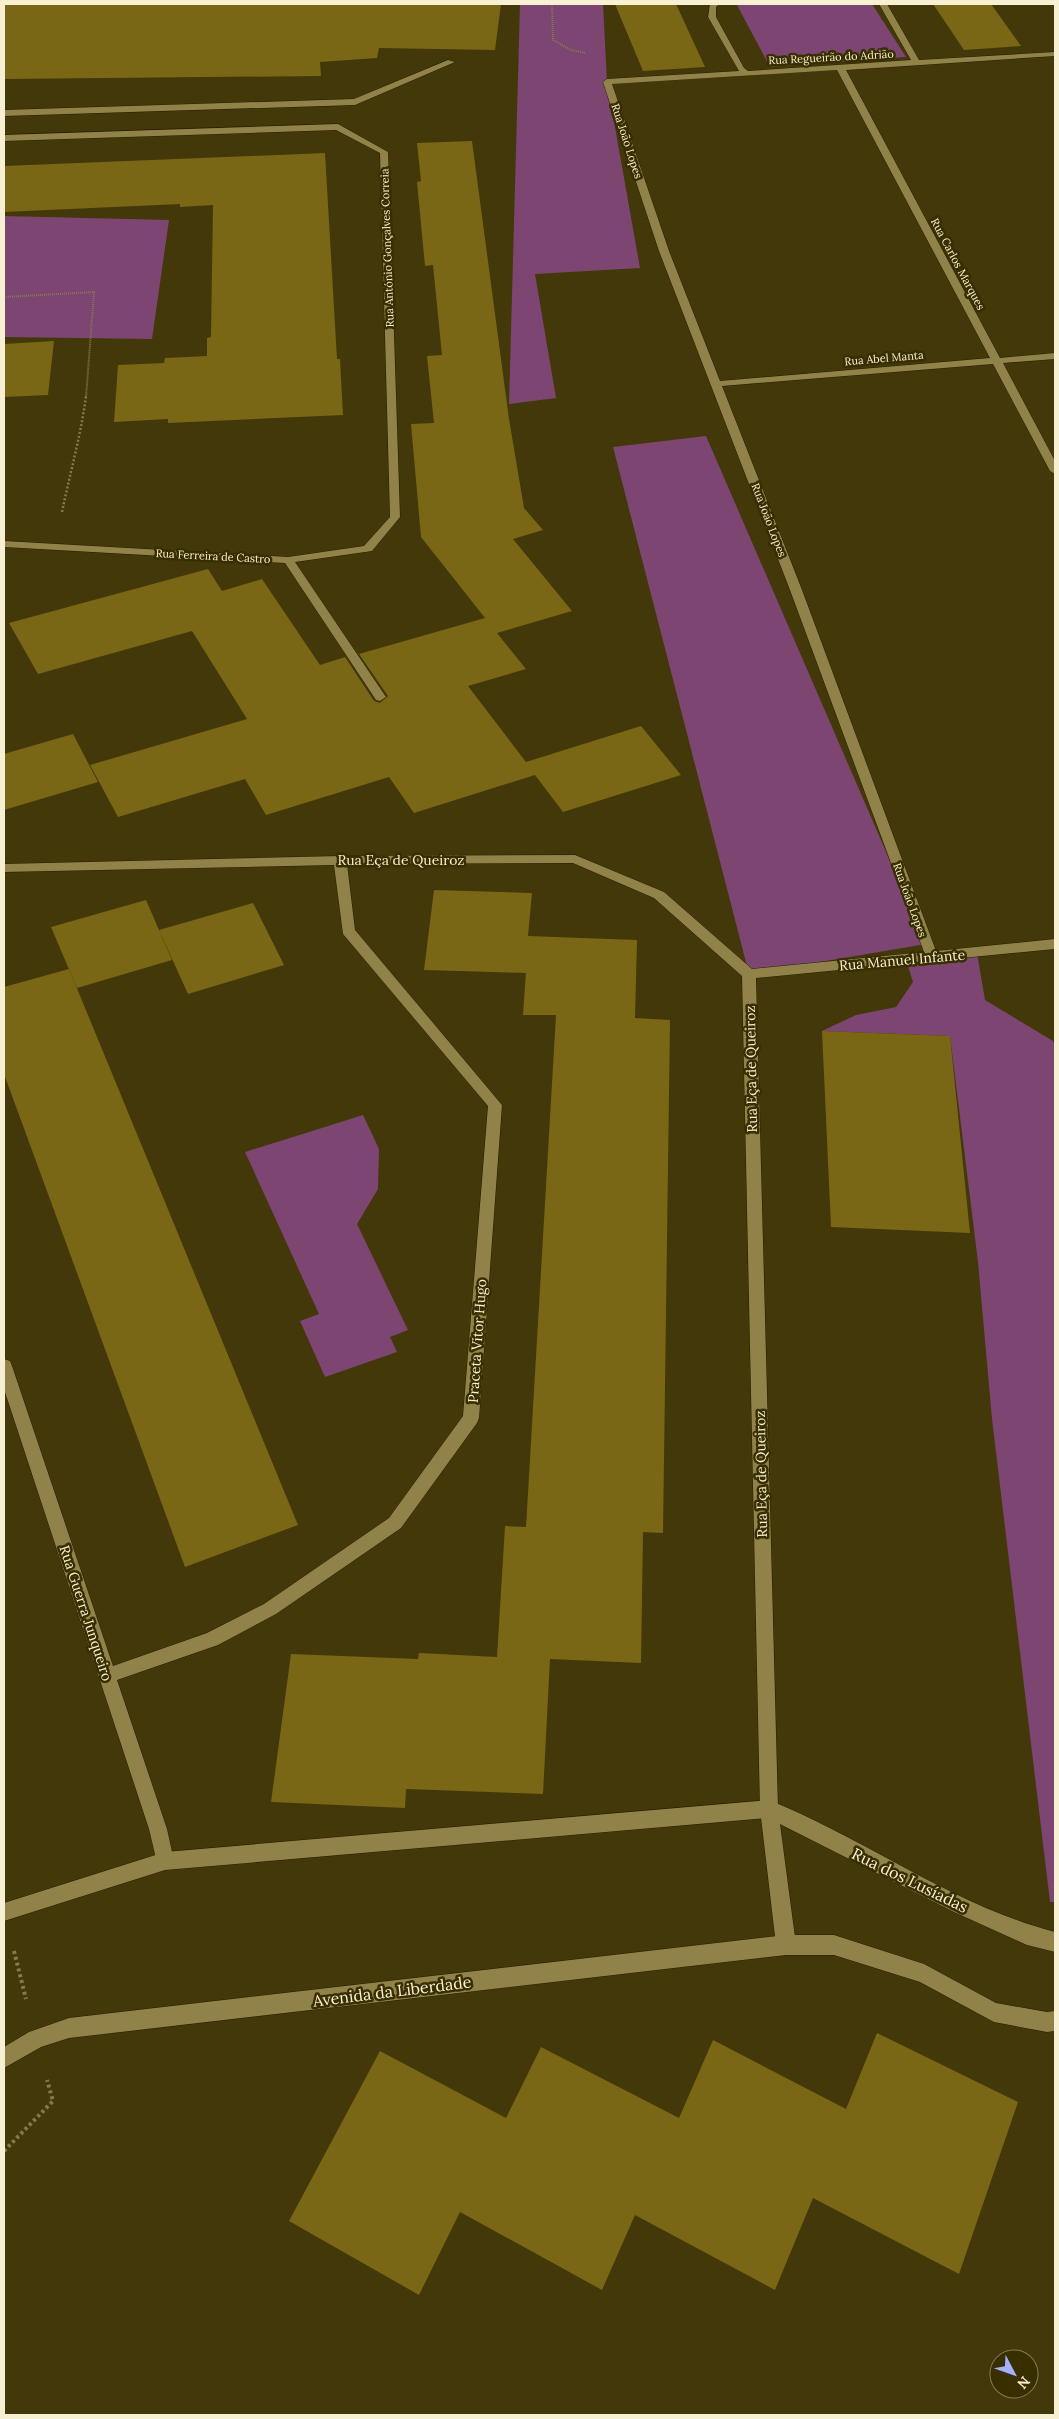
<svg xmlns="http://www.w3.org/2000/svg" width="1059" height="2419" font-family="Lora,serif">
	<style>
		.green { fill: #7d4571 }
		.building { fill: #796715 }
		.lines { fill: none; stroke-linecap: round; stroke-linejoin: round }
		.lane-casing { stroke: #271f01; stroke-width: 1 }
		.street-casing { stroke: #271f01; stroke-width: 1 }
		.secondary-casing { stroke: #271f01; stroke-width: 1 }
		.path-far2 { stroke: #837a51; stroke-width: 2; stroke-dasharray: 1 1; stroke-linecap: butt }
		.path-far1 { stroke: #837a51; stroke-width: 2.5; stroke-dasharray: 2 2; stroke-linecap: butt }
		.path { stroke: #837a51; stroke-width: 4; stroke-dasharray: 3 3; stroke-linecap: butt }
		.lane { fill: #908248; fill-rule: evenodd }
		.street { fill: #908248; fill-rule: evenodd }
		.secondary { fill: #908248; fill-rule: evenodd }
		.labels { text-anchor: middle; stroke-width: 5; stroke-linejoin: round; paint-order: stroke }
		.far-street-label { font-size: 11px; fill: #f7f0d2; stroke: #382e00 }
		.street-label { font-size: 14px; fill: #f7f0d2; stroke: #382e00 }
		.near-street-label { font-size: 16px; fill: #f7f0d2; stroke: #382e00 }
	</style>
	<rect width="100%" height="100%" fill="#423809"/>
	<g class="green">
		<polygon points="520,4 603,4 607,82 640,268 535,274 556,398 509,404"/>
		<polygon points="753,4 872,4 906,57 770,67 737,5"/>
		<polygon points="4,216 169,220 152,339 4,337"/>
		<polygon points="706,436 926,944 749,974 613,447"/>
		<polygon points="977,953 985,1000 1053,1041 1055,1046 1055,1902 1050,1902 992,1419 978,1262 950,1036 822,1031 856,1015 896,1007 913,982 906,960"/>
		<polygon points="363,1115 379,1149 378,1189 357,1224 408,1330 390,1337 397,1352 325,1377 300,1321 319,1314 245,1152"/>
	</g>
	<g class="building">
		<polygon points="4,4 501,4 495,50 379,48 377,58 320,62 321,76 4,79"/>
		<polygon points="615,4 676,4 705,67 643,71"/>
		<polygon points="933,4 991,4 1021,46 964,50"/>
		<polygon points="472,141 509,419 524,508 543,530 513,539 572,611 497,633 526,669 468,686 526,762 641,726 681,775 563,812 535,775 414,813 389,777 266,815 245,779 118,817 90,765 247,719 192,631 38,674 9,623 208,569 222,591 262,579 320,665 345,657 374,701 380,703 388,696 359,654 485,618 421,537 411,424 434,423 427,356 442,355 433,265 425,266 417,182 421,181 417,143"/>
		<polygon points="325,153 337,359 340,359 343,415 168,423 168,419 114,422 118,365 164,363 165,358 207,356 207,338 211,337 213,205 180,207 180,204 4,212 4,166"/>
		<polygon points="54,341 48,395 4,397 4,344"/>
		<polygon points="73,734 98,782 4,810 4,754"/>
		<polygon points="434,890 532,893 528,936 637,940 635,1018 670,1020 663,1533 643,1532 641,1663 550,1659 543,1794 406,1789 405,1808 271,1802 291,1654 418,1659 419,1653 497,1657 505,1526 526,1527 556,1015 523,1015 527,957 526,973 424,970"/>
		<polygon points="146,900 172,960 77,988 51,927"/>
		<polygon points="253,903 284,965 188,994 159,930"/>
		<polygon points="69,969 298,1525 185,1567 4,1074 4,987"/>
		<polygon points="822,1031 950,1036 970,1233 831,1227"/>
		<polygon points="877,2033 1018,2102 959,2274 813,2198 775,2290 635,2215 602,2290 460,2212 419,2295 289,2221 380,2051 506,2118 541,2047 679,2118 713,2040 846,2109"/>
	</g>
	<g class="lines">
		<defs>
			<polygon id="lane" points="448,60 455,62 355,105 4,116 4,110 354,99"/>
			<g id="street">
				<path d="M710,4H719L716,7V17L744,68L748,71L911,60L879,4H887L919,60L1055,52V56L846,70L1000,358L1055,353V359L1003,363L1055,461V474L1050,471L993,364L722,386L802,590L936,951L1055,939V949L756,978L778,1809L796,1945L793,1952L786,1955L779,1952L776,1945L760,1809L742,976L654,898L573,863L347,864L355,930L502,1105L479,1418L477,1423L401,1528L276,1614L218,1645L117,1680L167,1829L174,1861L172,1867L165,1870L158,1867L149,1829L4,1389V1359L10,1361L12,1366L113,1666L207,1633L264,1604L389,1518L463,1416L488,1106L343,934L334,865L4,872V864L340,856L575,855L664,892L752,969L924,952L790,590L659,251L603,82L607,79L739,71L708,17ZM837,70L990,358L720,381L669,251L612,84Z"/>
				<polygon points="338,124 388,152 400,517 372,551 295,562 386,697 380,701 376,700 285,563 4,547 4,541 288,557 364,546 390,517 380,153 336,130 4,141 4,135"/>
			</g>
			<g id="secondary">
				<path d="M769,1800C866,1839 954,1906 1055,1932V1952L1027,1945L954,1912L768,1818L165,1870L4,1921V1903L165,1852Z"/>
				<polygon points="786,1935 834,1935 924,1964 996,2003 1047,2012 1055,2011 1055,2031 1047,2032 994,2022 920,1982 834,1955 786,1955 69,2038 41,2047 4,2068 4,2047 29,2032 69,2018"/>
			</g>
		</defs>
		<use href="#lane" class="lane-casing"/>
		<use href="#street" class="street-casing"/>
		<use href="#secondary" class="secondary-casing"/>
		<g class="path-far2">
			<polyline points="552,4 553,40 571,50 586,53"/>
			<polyline points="4,297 94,292 86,397"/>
		</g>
		<path class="path-far1" d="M62,512C70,473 81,435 86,396"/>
		<g class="path">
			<polyline points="14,1951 26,1999"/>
			<polyline points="4,2151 53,2101 47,2080"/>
		</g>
		<use href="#lane" class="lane"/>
		<use href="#street" class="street"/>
		<use href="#secondary" class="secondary"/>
	</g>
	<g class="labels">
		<g class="far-street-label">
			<text transform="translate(831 57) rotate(-3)" y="4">Rua Regueirão do Adrião</text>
			<text transform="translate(627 141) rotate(72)" y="4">Rua João Lopes</text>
			<text transform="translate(387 248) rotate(-92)" y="4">Rua António Gonçalves Correia</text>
			<text transform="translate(958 264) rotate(62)" y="4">Rua Carlos Marques</text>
			<text transform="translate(884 358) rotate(-5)" y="4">Rua Abel Manta</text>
			<text transform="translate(769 520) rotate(69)" y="4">Rua João Lopes</text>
			<text transform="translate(213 556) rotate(3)" y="4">Rua Ferreira de Castro</text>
			<text transform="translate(910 900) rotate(70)" y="4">Rua João Lopes</text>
		</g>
		<g class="street-label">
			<text x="401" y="865">Rua Eça de Queiroz</text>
			<text transform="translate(902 960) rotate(-5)" y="5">Rua Manuel Infante</text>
			<text transform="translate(751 1069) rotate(-91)" y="5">Rua Eça de Queiroz</text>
			<text transform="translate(477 1341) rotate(-86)" y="5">Praceta Vitor Hugo</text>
			<text transform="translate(761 1474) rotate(-91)" y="5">Rua Eça de Queiroz</text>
			<text transform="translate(86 1613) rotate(72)" y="5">Rua Guerra Junqueiro</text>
		</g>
		<g class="near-street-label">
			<text transform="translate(910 1880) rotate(26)" y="6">Rua dos Lusíadas</text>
			<text transform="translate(392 1991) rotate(-7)" y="6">Avenida da Liberdade</text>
		</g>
	</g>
	<rect width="1059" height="2419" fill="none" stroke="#f7f0d2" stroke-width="10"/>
	<g transform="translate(1014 2374) rotate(131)"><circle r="24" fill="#382e00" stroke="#847c54"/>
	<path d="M0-4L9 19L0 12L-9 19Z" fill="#a4b1fc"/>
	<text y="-8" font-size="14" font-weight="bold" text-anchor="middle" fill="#f7f0d2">N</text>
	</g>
</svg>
